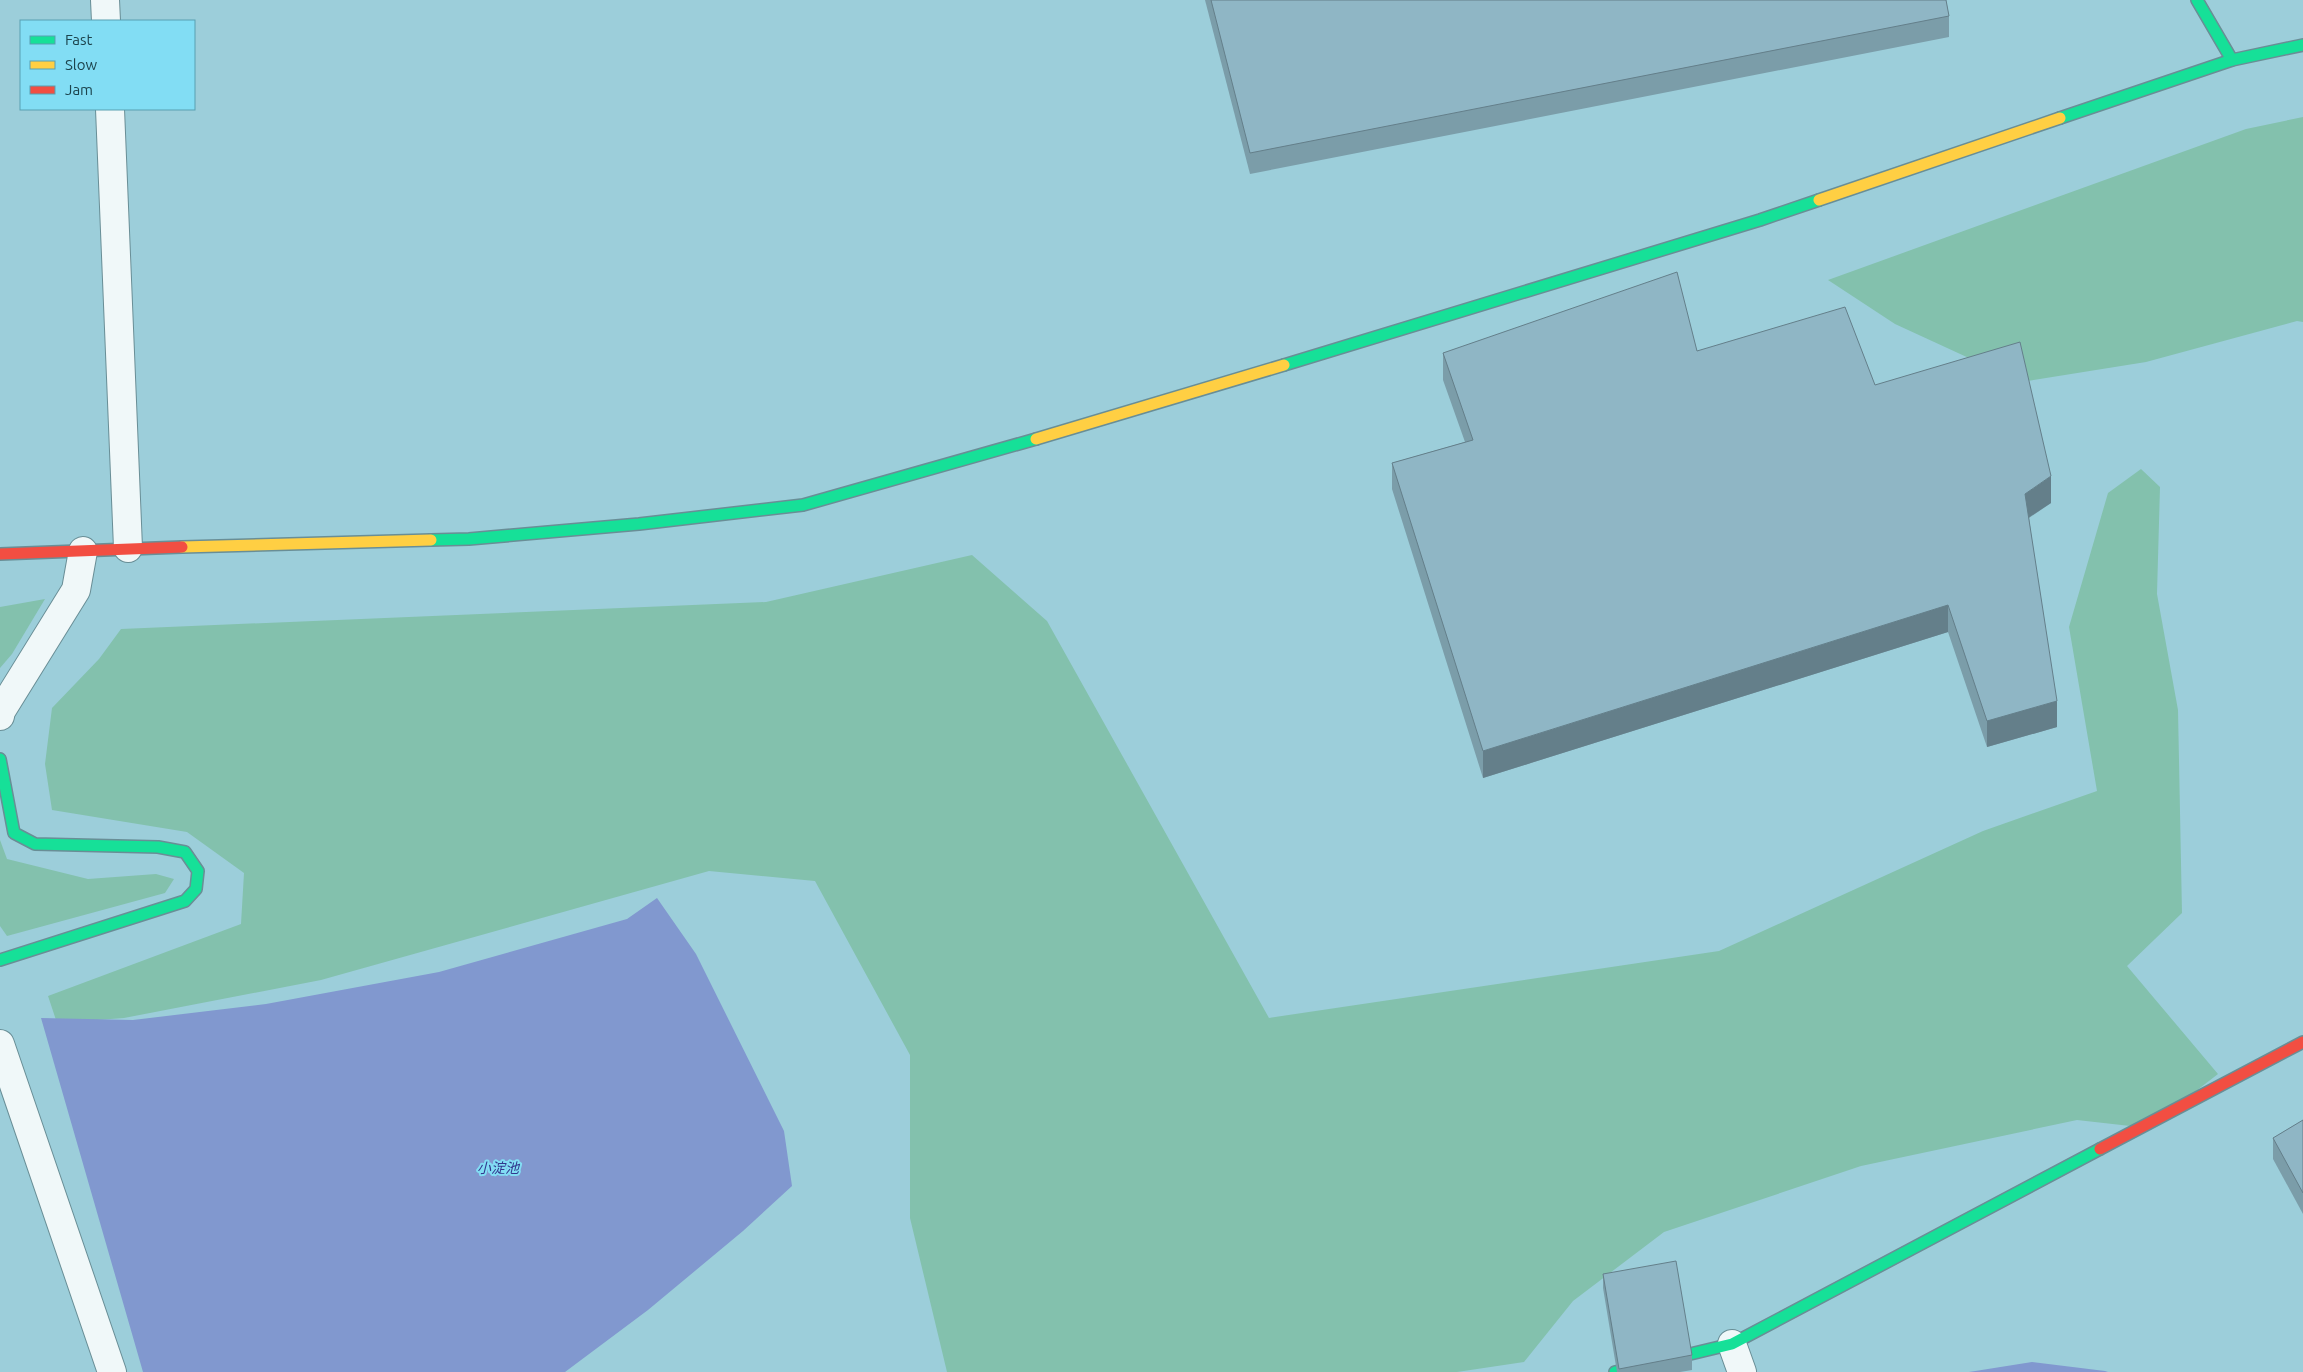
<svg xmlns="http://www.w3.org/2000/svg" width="2303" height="1372" font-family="Ubuntu,'Noto Sans JP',sans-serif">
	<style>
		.green { fill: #83c1ad }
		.water { fill: #8198cf }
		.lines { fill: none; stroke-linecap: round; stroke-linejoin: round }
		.street-casing { stroke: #698e96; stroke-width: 30 }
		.fast-casing { stroke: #698e96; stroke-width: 14 }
		.slow-casing { stroke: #698e96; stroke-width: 14 }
		.jam-casing { stroke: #698e96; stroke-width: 14 }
		.street { stroke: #f0f8f9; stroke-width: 28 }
		.fast { stroke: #16e098; stroke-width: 11 }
		.slow { stroke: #ffcf43; stroke-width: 11 }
		.jam { stroke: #f24e42; stroke-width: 11 }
		.wall { fill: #7b9da9 }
		.shaded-wall { fill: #647f8a }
		.building { fill: #8fb6c5; stroke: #647f8a }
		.labels { text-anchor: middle; stroke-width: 4; stroke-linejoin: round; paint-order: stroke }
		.water-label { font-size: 14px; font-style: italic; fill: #32378d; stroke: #82ddf4 }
	</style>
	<rect width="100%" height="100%" fill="#9cceda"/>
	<g class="green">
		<polygon points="2303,117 2303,322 2297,321 2146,362 2021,382 1895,324 1828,280 2246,129"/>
		<polygon points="2141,469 2160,487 2157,594 2178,710 2182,913 2127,966 2218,1074 2148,1128 2077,1120 1861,1166 1664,1232 1573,1301 1524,1362 1457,1372 947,1372 910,1218 910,1055 815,881 709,871 321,980 124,1018 57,1023 48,996 241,924 244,873 187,832 52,810 45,764 52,708 99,659 121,629 766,602 972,555 1047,621 1269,1018 1719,951 1983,831 2097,791 2069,627 2108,493"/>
		<polygon points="45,599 12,654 0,668 0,607"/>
		<polygon points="0,840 7,859 88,879 156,874 174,879 165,893 7,936 0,926"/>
	</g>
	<g class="water">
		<polygon points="657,898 696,954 784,1131 792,1186 743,1231 648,1310 565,1372 143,1372 41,1018 133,1020 266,1004 439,972 627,919"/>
		<polygon points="2032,1362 2105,1371 2108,1372 1969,1372"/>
	</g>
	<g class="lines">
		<defs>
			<g id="street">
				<polyline points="105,0 106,21"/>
				<polyline points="110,109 128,548"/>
				<polyline points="0,716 1,711 76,590 83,551"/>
				<polyline points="0,1044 112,1372"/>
				<polyline points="1732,1344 1742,1372"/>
			</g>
			<g id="fast">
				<polyline points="2197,0 2232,60"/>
				<polyline points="2060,118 2232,60 2303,45"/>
				<polyline points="1284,365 1760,220 1819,200"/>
				<polyline points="431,540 469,539 639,524 803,505 1036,439"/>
				<polyline points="0,759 14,833 35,844 158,847 185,852 198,871 196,889 185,901 0,960"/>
				<polyline points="1615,1372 1732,1344 2100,1149"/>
			</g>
			<g id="slow">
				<polyline points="1819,200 2060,118"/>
				<polyline points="1036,439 1284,365"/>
				<polyline points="182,547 431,540"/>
			</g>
			<g id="jam">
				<polyline points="0,554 182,547"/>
				<polyline points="2100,1149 2303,1042"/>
			</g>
		</defs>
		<use href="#street" class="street-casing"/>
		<use href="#fast" class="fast-casing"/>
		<use href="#slow" class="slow-casing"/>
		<use href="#jam" class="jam-casing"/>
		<use href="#street" class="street"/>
		<use href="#fast" class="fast"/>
		<use href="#slow" class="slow"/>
		<use href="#jam" class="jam"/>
	</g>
	<g class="wall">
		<polygon points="1205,0 1946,0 1949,16 1949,37 1250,174"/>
		<polygon points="1697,351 1875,385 2051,503 2029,518 2057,727 1987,747 1948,632 1483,778 1392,489 1392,463 1465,442 1443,380 1443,353"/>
		<polygon points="2303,1120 2303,1214 2273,1159 2273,1138"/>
		<polygon points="1603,1274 1692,1355 1692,1370 1680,1372 1617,1372 1603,1288"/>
	</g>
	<g class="shaded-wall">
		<polygon points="2051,476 2051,503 2025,520 2025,494"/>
		<polygon points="1948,605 1948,632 1483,778 1483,751"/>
		<polygon points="2057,701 2057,727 1987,747 1987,721"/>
	</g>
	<g class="building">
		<polygon points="1211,0 1946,0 1949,16 1250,153"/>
		<polygon points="1677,272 1697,351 1845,307 1875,385 2020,342 2051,476 2025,494 2057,701 1987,721 1948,605 1483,751 1392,463 1473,440 1443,353"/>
		<polygon points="2303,1120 2303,1193 2273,1138"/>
		<polygon points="1676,1261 1692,1355 1619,1369 1603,1274"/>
	</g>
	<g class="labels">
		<g class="water-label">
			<text x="498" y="1173">小淀池</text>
		</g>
	</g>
	<rect x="20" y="20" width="175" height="90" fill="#82ddf4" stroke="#599fb1"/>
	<rect x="30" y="36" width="25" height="8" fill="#16e098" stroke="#599fb1"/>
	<text x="65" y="45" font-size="15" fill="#1c434c">Fast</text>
	<rect x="30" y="61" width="25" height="8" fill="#ffcf43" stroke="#599fb1"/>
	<text x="65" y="70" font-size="15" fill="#1c434c">Slow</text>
	<rect x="30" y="86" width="25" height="8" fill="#f24e42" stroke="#599fb1"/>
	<text x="65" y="95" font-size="15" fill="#1c434c">Jam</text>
</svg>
